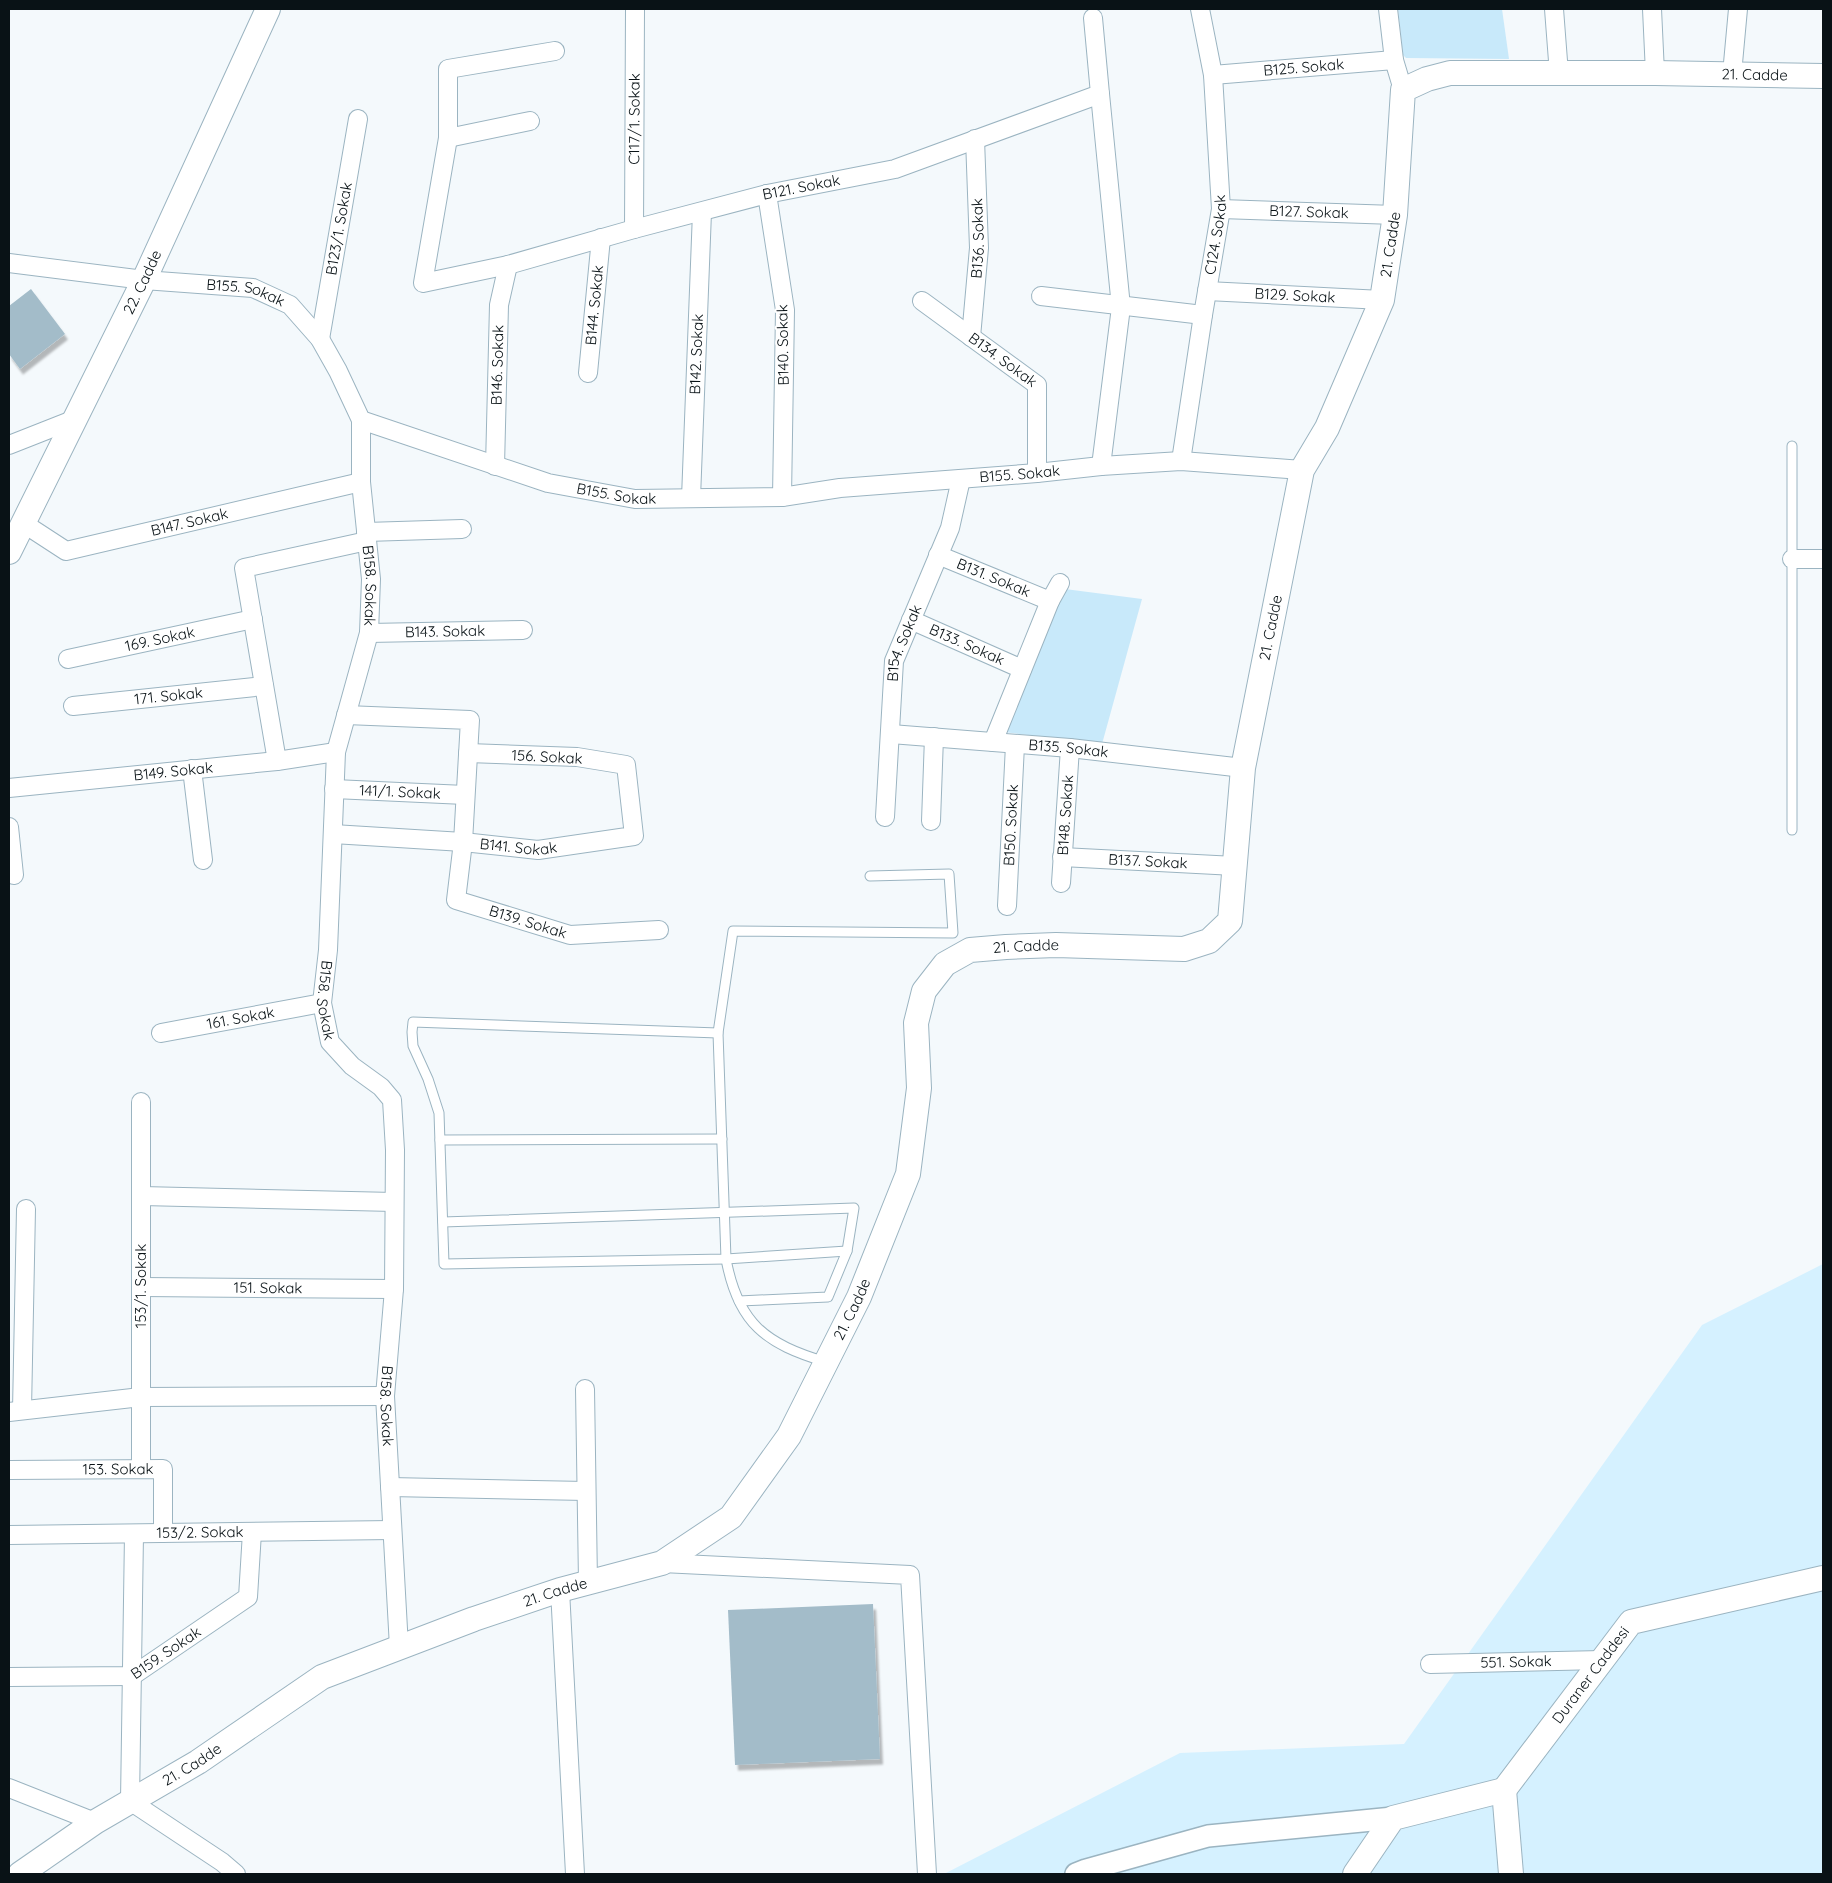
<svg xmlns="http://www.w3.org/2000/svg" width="1832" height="1883" font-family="Quicksand,sans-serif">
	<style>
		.built { fill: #d5f1ff }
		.green { fill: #c8e9fa }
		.building { fill: #a3bcc9; filter: url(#shadow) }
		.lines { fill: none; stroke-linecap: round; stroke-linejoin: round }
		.service-casing { stroke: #9bb4c1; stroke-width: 11 }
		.minor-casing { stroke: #9bb4c1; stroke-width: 20 }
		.tertiary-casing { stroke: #9bb4c1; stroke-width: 24 }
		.secondary-casing { stroke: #9bb4c1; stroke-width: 26 }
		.service { stroke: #fff; stroke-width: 9 }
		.minor { stroke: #fff; stroke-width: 18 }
		.tertiary { stroke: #fff; stroke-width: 21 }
		.secondary { stroke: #fff; stroke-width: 24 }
		.labels { text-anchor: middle; stroke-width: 4; stroke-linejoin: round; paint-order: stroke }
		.street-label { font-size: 15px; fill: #091216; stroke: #fff }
	</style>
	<defs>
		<filter id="shadow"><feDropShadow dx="3" dy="5.5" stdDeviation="1" flood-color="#0004"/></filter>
	</defs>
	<rect width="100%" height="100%" fill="#f4f9fc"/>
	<polygon class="built" points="1823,1264 1823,1874 944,1874 1180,1753 1404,1744 1702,1325"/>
	<g class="green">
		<polygon points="1398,9 1502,9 1509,59 1406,58 1403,55"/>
		<polygon points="1065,589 1142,599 1102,744 1004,732"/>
	</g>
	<g class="building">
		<polygon points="31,289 65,334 20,369 9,354 9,306"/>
		<polygon points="873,1604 880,1759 735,1765 728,1610"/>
	</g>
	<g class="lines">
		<defs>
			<g id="service">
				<polyline points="1792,446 1792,830"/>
				<polyline points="718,1033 413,1022 412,1032 413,1046 428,1079 439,1113 444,1264 726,1259 847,1251"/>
				<polyline points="440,1140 722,1139"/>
				<polyline points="443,1222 854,1208 847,1251 828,1297 739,1301"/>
				<path d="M826,1362C766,1344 738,1324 726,1259L718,1033L733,931L953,933L949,874L870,876"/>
			</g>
			<g id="minor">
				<polyline points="1388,9 1394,60 1403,90"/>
				<polyline points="1554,9 1559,74"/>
				<polyline points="1652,9 1655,73"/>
				<path id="s1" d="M555,51L448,69V138L423,283L508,265L634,229L767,194L895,169L1100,94L1093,18"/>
				<polyline points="1732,74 1738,9"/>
				<path id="s2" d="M1213,75L1394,60"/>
				<polyline points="1100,94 1121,307 1101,466"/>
				<polyline points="448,138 530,121"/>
				<polyline points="767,194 785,310 782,497"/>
				<path id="s3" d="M1221,209L1395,215"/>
				<path id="s4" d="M634,229L635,9"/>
				<path id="s5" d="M9,263L144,280L253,288L290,305L320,339L338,371L361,420L548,483L635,499L782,497L840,488L1037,473L1101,466L1181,461L1302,470"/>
				<path id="s6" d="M1207,291L1382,300"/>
				<polyline points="1041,296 1203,315"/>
				<path id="s7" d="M922,301L1037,385V473"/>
				<path id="s8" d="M971,337L979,248L975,139"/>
				<path id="s9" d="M320,339L358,119"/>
				<path id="s10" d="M588,373L601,238"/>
				<path id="s11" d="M361,420V482L371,579L369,633L336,752L328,950L322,1003L330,1042L352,1066L381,1087L392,1100L395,1150L394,1289L385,1396L399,1647"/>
				<polyline points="9,445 75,419"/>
				<path id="s12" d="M1181,461L1203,315L1221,209L1213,75L1200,9"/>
				<path id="s13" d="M495,466L499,305L508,265"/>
				<path id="s14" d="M691,498L702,212"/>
				<path id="s15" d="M23,523L66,551L361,482"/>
				<polyline points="366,532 462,529"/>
				<path id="s16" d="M938,555L1050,601"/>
				<polyline points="1792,559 1823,559"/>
				<path id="s17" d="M911,620L1022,669"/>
				<path id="s18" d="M369,633L523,630"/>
				<path id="s19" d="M68,659L253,619"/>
				<path id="s20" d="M73,706L264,686"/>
				<path id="s21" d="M346,715L470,720L463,842L456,900L570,935L659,930"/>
				<path id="s22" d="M891,734L1070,748L1243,768"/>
				<polyline points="993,742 1050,601 1060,583"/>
				<polyline points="277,761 244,568 367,541"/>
				<polyline points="192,769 203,860"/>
				<path id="s23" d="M9,788L277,761L336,752"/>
				<path id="s24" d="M334,789L465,795"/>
				<path id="s25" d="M885,817L894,661L950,528L961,479"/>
				<polyline points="931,821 934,737"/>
				<polyline points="9,827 14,875"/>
				<path id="s26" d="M333,834L463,842L538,850L634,836L626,765L577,757L468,753"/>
				<path id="s27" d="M1062,857L1235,866"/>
				<path id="s28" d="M1061,883L1070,748"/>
				<path id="s29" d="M1007,906L1015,745"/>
				<path id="s30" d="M161,1033L322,1003"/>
				<polyline points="142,1196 394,1202"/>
				<path id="s31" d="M142,1287L394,1289"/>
				<polyline points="585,1389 588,1582"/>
				<polyline points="22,1410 26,1209"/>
				<polyline points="9,1412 141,1397 385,1396"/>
				<polyline points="141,1469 141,1102"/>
				<path id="s32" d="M9,1470L163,1469V1533"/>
				<polyline points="390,1487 586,1491"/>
				<polyline points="134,1534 130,1801 222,1862 236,1874"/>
				<path id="s33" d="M9,1535L392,1530"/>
				<polyline points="662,1563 910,1575 927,1874"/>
				<polyline points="560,1590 575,1874"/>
				<path id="s34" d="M1430,1664L1602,1660"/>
				<path id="s35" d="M9,1677L132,1676L248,1597L252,1532"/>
				<polyline points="9,1788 95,1822"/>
			</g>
			<polyline id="tertiary" points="1076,1874 1086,1870 1208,1836 1393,1818"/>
			<g id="secondary">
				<path id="s36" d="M9,552L144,280L268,9"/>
				<path id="s37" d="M1504,1790L1631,1622L1823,1578"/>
				<polyline points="1504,1790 1511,1874"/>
				<path id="s38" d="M20,1874L95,1822L198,1762L322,1677L474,1619L560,1590L662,1563L731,1517L789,1436L859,1297L908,1174L919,1088L916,1023L924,991L945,964L970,950L1006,947L1056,945L1184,949L1209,941L1230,921L1243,768L1302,470L1327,428L1382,300L1395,215L1403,90L1427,79L1450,73H1655L1823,76"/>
				<polyline points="1355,1874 1393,1818 1504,1790"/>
			</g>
		</defs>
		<use href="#service" class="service-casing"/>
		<use href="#minor" class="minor-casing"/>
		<use href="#tertiary" class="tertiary-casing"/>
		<use href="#secondary" class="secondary-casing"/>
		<use href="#service" class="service"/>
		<use href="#minor" class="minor"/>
		<use href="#tertiary" class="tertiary"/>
		<use href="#secondary" class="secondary"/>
	</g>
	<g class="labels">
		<g class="street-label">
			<text dy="5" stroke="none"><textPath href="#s2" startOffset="91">B125. Sokak</textPath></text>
			<text dy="5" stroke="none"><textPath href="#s38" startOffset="2919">21. Cadde</textPath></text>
			<text dy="5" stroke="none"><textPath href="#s4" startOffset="110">C117/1. Sokak</textPath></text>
			<text dy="5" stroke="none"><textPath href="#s1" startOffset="715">B121. Sokak</textPath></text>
			<text dy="5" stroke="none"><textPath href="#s3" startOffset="88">B127. Sokak</textPath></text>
			<text dy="5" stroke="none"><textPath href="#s9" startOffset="112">B123/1. Sokak</textPath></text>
			<text dy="5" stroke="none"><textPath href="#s12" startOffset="229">C124. Sokak</textPath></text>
			<text dy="5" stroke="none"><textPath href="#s8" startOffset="99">B136. Sokak</textPath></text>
			<text dy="5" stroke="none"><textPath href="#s38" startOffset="2409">21. Cadde</textPath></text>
			<text dy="5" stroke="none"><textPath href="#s36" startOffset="301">22. Cadde</textPath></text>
			<text dy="5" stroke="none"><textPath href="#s5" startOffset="239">B155. Sokak</textPath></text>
			<text dy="5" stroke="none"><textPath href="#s6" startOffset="88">B129. Sokak</textPath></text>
			<text dy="5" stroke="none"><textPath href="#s10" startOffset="68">B144. Sokak</textPath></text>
			<text transform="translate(783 345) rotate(-91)" y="5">B140. Sokak</text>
			<text dy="5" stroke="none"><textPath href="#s14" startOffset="144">B142. Sokak</textPath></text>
			<text dy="5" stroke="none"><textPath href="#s7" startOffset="100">B134. Sokak</textPath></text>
			<text dy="5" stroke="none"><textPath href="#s13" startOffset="101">B146. Sokak</textPath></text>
			<text dy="5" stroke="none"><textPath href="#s5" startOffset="1094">B155. Sokak</textPath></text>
			<text dy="5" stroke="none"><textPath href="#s5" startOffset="689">B155. Sokak</textPath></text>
			<text dy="5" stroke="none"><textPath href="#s15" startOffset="178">B147. Sokak</textPath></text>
			<text dy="5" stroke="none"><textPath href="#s16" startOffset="60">B131. Sokak</textPath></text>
			<text dy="5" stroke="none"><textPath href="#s11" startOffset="166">B158. Sokak</textPath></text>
			<text dy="5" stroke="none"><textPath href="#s38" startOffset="2004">21. Cadde</textPath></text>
			<text dy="5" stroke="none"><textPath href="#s18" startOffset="76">B143. Sokak</textPath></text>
			<text dy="5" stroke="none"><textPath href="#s19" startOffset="94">169. Sokak</textPath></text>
			<text dy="5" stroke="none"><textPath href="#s25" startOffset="176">B154. Sokak</textPath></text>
			<text dy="5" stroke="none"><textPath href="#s17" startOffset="61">B133. Sokak</textPath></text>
			<text dy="5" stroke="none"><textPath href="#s20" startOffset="96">171. Sokak</textPath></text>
			<text dy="5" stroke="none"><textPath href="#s22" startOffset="178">B135. Sokak</textPath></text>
			<text transform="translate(547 757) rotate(3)" y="5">156. Sokak</text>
			<text dy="5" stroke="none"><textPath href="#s23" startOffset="165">B149. Sokak</textPath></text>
			<text dy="5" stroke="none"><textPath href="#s24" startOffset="66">141/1. Sokak</textPath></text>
			<text dy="5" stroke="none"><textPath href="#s28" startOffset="68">B148. Sokak</textPath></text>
			<text dy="5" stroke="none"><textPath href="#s29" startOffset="81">B150. Sokak</textPath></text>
			<text dy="5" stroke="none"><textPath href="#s26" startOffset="186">B141. Sokak</textPath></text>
			<text dy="5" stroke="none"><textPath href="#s27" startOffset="86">B137. Sokak</textPath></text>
			<text dy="5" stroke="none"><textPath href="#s21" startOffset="380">B139. Sokak</textPath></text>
			<text dy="5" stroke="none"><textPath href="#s38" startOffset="1494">21. Cadde</textPath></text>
			<text dy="5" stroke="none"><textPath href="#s11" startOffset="586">B158. Sokak</textPath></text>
			<text dy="5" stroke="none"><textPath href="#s30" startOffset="81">161. Sokak</textPath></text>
			<text transform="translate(141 1286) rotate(-90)" y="5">153/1. Sokak</text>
			<text dy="5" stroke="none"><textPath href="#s31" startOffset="126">151. Sokak</textPath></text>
			<text dy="5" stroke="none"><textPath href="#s38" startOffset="1044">21. Cadde</textPath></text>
			<text dy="5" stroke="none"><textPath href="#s11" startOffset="1020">B158. Sokak</textPath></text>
			<text dy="5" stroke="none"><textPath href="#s32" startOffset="109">153. Sokak</textPath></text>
			<text dy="5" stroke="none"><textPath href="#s33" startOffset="191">153/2. Sokak</textPath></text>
			<text dy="5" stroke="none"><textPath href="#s38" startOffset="609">21. Cadde</textPath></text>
			<text dy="5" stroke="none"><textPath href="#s35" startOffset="164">B159. Sokak</textPath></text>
			<text dy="5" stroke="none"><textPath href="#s34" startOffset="86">551. Sokak</textPath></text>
			<text dy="5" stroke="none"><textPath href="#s37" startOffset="144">Duraner Caddesi</textPath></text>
			<text dy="5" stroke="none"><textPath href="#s38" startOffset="204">21. Cadde</textPath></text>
		</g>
	</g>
	<rect width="1832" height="1883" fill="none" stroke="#091216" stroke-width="20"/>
</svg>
